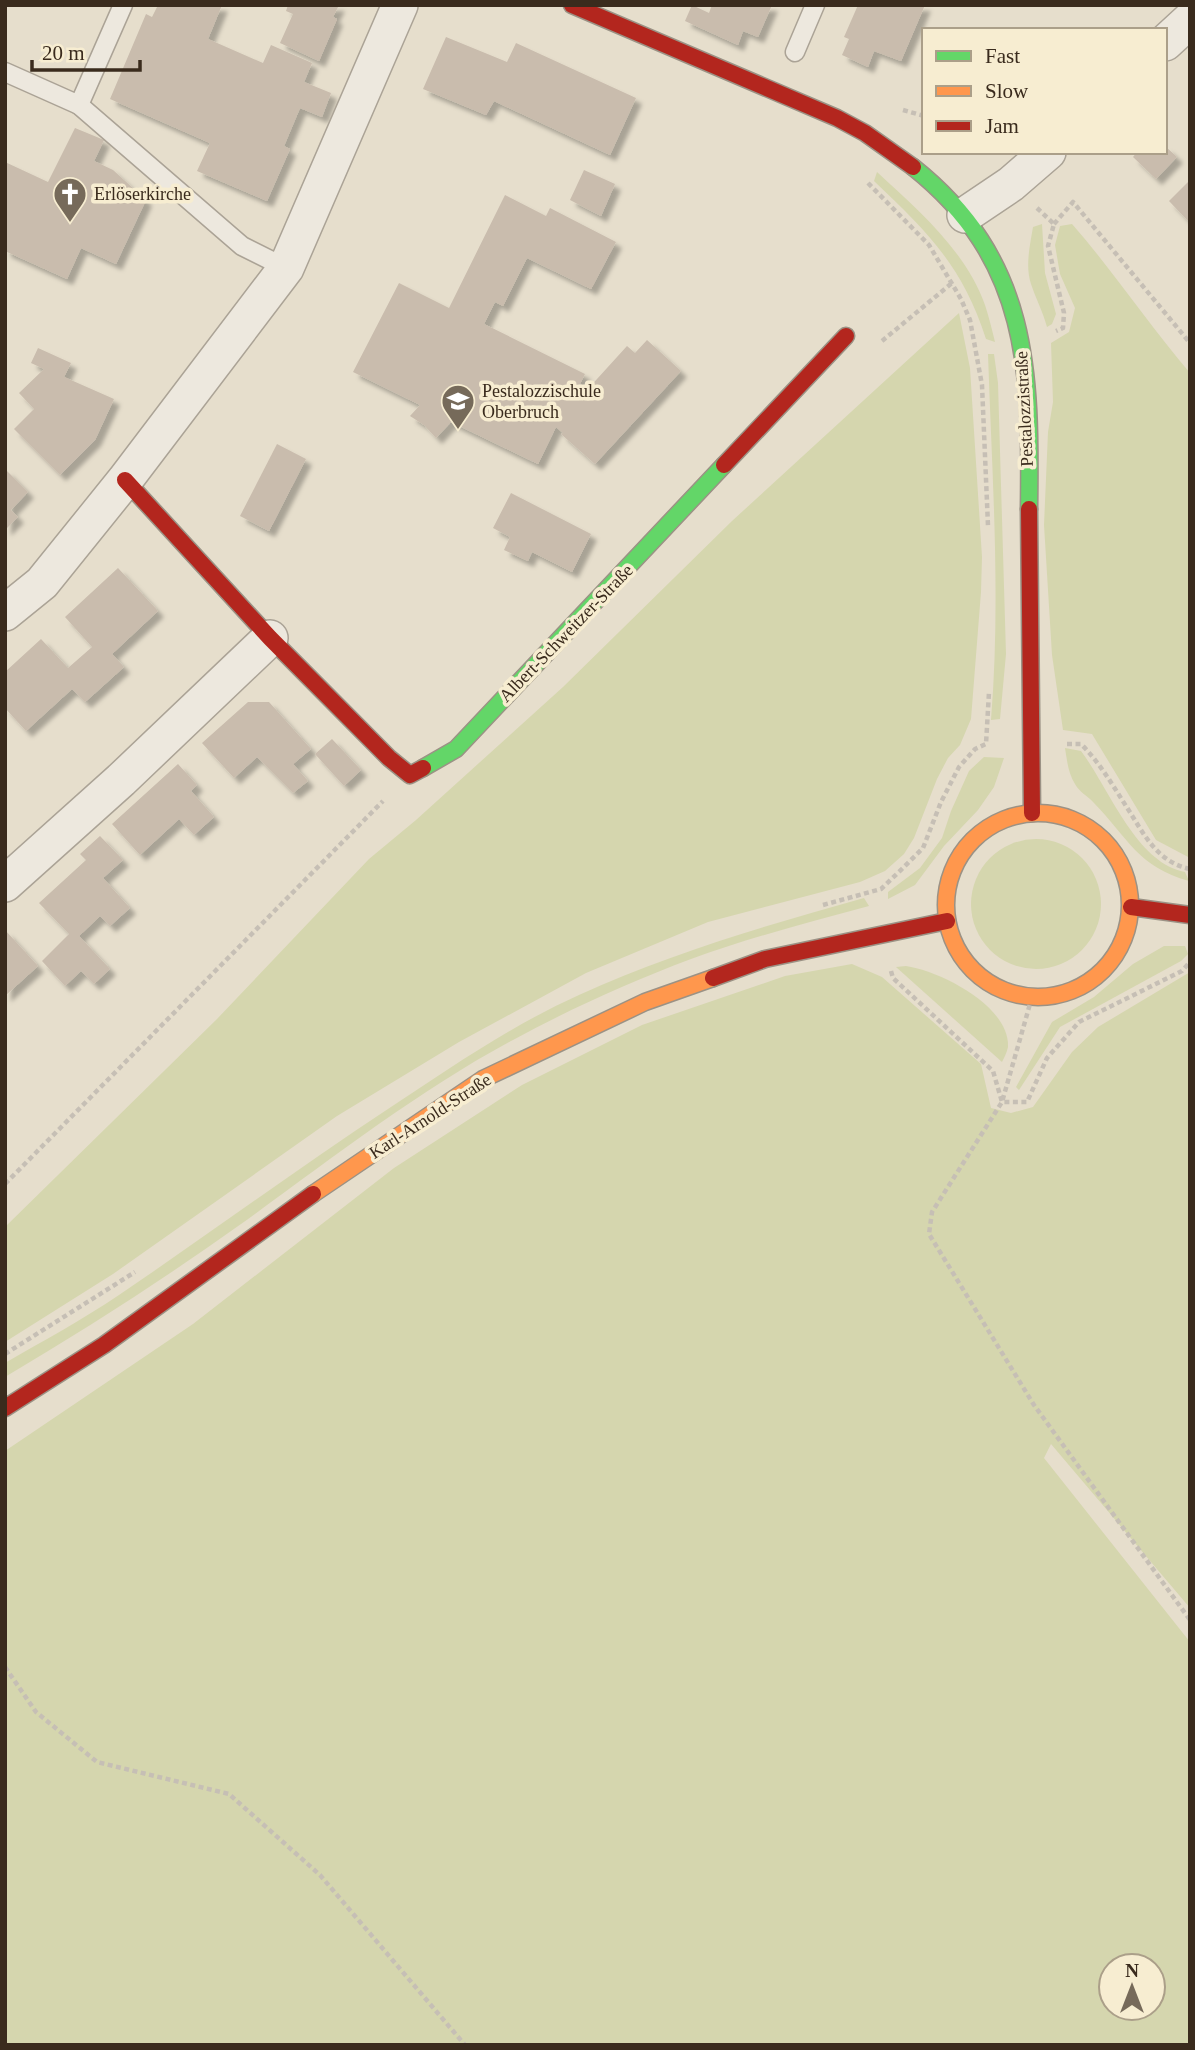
<svg xmlns="http://www.w3.org/2000/svg" width="1195" height="2050" font-family="Georgia,serif">
	<style>
		.green { fill: #d5d6ae; fill-rule: evenodd }
		.building { fill: #c9bcad; filter: url(#shadow) }
		.lines { fill: none; stroke-linecap: round; stroke-linejoin: round }
		.lane-casing { stroke: #aba396; stroke-width: 21 }
		.street-casing { stroke: #aba396; stroke-width: 38 }
		.fast-casing { stroke: #9b9285; stroke-width: 19 }
		.slow-casing { stroke: #9b9285; stroke-width: 19 }
		.jam-casing { stroke: #9b9285; stroke-width: 19 }
		.path { stroke: #c6bfb5; stroke-width: 4.5; stroke-dasharray: 5 3.5; stroke-linecap: butt }
		.lane { stroke: #ede8de; stroke-width: 18 }
		.street { stroke: #ede8de; stroke-width: 35 }
		.fast { stroke: #63d668; stroke-width: 16 }
		.slow { stroke: #ff974d; stroke-width: 16 }
		.jam { stroke: #b3261e; stroke-width: 16 }
		.labels { text-anchor: middle; stroke-width: 7; stroke-linejoin: round; paint-order: stroke }
		.poi-label { font-size: 18px; fill: #3a2b1d; stroke: #f7edd1; text-anchor: start }
		.street-label { font-size: 18px; fill: #3a2b1d; stroke: #f7edd1 }
	</style>
	<defs>
		<filter id="shadow"><feDropShadow dx="6" dy="6" stdDeviation="2" flood-color="#0004"/></filter>
	</defs>
	<rect width="100%" height="100%" fill="#e6decc"/>
	<g class="green">
		<path d="M877,172C918,210 966,251 985,305C989,317 992,330 995,342L986,339C963,267 928,232 874,181Z"/>
		<path d="M1042,224L1045,273L1056,314L1052,324L1047,327C1043,312 1036,299 1031,284C1025,266 1030,245 1033,227Z"/>
		<path d="M1072,224C1114,272 1149,325 1190,373V858L1156,840L1092,734L1063,730L1052,655L1044,525L1048,432L1053,402L1051,343L1069,332L1075,308L1060,274L1055,245L1060,226Z"/>
		<polygon points="959,313 970,368 982,557 981,592 971,719 960,745 948,758 937,779 914,838 904,854 885,871 860,882 708,922 586,973 459,1042 337,1116 113,1274 5,1342 5,1227 217,1019 369,859 416,820 563,687 732,521"/>
		<path d="M988,354H994L998,383L1006,654L1000,719L991,720C1001,598 992,476 988,354Z"/>
		<path d="M1065,748L1081,751C1109,788 1136,863 1185,872L1189,881C1138,867 1128,838 1094,803C1088,796 1079,792 1075,784C1068,773 1067,760 1065,748Z"/>
		<polygon points="984,757 1004,758 994,787 978,810 944,846 915,885 888,899 888,892 920,868 942,838 951,811 969,771"/>
		<circle cx="1036" cy="904" r="65"/>
		<path d="M864,898L869,906C809,922 749,938 691,959C630,982 570,1009 513,1040C416,1092 329,1161 241,1224C164,1279 86,1329 5,1377V1363C43,1341 82,1320 119,1295C209,1234 297,1169 388,1109C450,1068 512,1025 579,995C671,953 768,925 864,898Z"/>
		<polygon points="1164,946 1185,946 1188,954 1181,961 1060,1027 1019,1090 1016,1087 1052,1022 1094,997 1133,964"/>
		<path d="M852,964L882,977L981,1064L991,1108L1011,1113L1033,1107L1072,1052L1098,1027L1190,972V1608L1051,1444L1044,1458L1190,1642V2045H5V1451L193,1324L394,1168L522,1085L642,1025L785,976ZM1111,1966H1153V2008H1111Z"/>
		<path d="M906,966C940,971 1010,1006 1008,1047C1007,1052 1004,1058 1002,1062L896,967Z"/>
	</g>
	<g class="building">
		<polygon points="158,5 222,5 208,39 263,63 271,45 312,63 304,82 331,93 322,117 300,108 284,146 290,149 267,201 197,171 210,143 110,99 146,14 152,17"/>
		<polygon points="288,5 339,5 333,17 337,19 319,61 280,43 293,14 286,11"/>
		<polygon points="692,5 709,13 712,5 772,5 758,37 743,31 738,45 685,21"/>
		<polygon points="858,5 925,5 901,61 874,51 868,67 842,55 849,39 844,37"/>
		<polygon points="446,37 507,62 516,43 636,98 610,155 494,101 486,115 423,89"/>
		<polygon points="75,128 104,140 94,161 113,170 146,200 116,264 81,248 67,279 5,251 5,162 48,182"/>
		<polygon points="1165,146 1177,157 1156,179 1133,157 1137,152 1165,152"/>
		<polygon points="584,170 615,184 601,216 570,200"/>
		<polygon points="1190,180 1190,223 1169,201"/>
		<polygon points="505,195 546,216 550,208 616,242 591,289 527,258 503,306 495,302 484,324 585,374 580,384 587,390 627,346 635,353 647,340 681,371 595,464 561,434 563,433 556,427 538,464 451,422 436,438 424,425 410,416 420,405 353,372 399,283 449,308"/>
		<polygon points="38,348 71,363 64,377 114,399 95,440 60,475 14,429 34,409 19,393 44,369 31,363"/>
		<polygon points="277,444 306,459 269,531 240,516"/>
		<polygon points="5,469 28,492 11,510 18,517 5,530"/>
		<polygon points="511,493 591,534 572,572 532,552 528,561 504,550 510,537 493,528"/>
		<polygon points="118,568 158,611 112,654 124,667 93,695 85,702 72,689 26,731 5,708 5,672 41,639 68,668 92,647 65,617"/>
		<polygon points="248,702 269,702 311,749 293,764 308,781 293,793 257,757 234,778 202,743"/>
		<polygon points="332,739 361,770 344,786 315,754"/>
		<polygon points="178,764 197,785 191,791 214,817 194,835 179,819 140,855 112,824"/>
		<polygon points="100,836 123,860 103,878 130,908 110,926 100,916 79,936 110,969 94,984 81,971 65,986 42,961 69,934 39,903 86,860 80,854"/>
		<polygon points="5,930 38,966 5,996"/>
	</g>
	<g class="lines">
		<defs>
			<g id="lane">
				<polyline points="795,52 815,5"/>
				<polyline points="5,72 79,105 123,5"/>
				<polyline points="79,105 242,246 286,268"/>
			</g>
			<g id="street">
				<polyline points="1165,43 1190,20"/>
				<polyline points="965,215 1011,184 1048,152"/>
				<polyline points="5,613 42,583 125,480 286,268 400,5"/>
				<polyline points="5,884 121,780 270,638"/>
			</g>
			<g id="fast">
				<path d="M913,167C1030,260 1031,371 1029,509"/>
				<polyline points="423,768 456,749 724,465"/>
			</g>
			<g id="slow">
				<circle cx="1038" cy="905" r="92"/>
				<polyline points="313,1194 483,1079 645,1002 713,978"/>
			</g>
			<g id="jam">
				<polyline points="572,5 837,118 865,133 913,167"/>
				<polyline points="724,465 846,336"/>
				<polyline points="125,480 270,638 389,758 410,775 423,768"/>
				<polyline points="1029,509 1032,813"/>
				<polyline points="1131,907 1190,915"/>
				<polyline points="713,978 765,959 947,921"/>
				<polyline points="5,1408 104,1345 313,1194"/>
			</g>
		</defs>
		<use href="#lane" class="lane-casing"/>
		<use href="#street" class="street-casing"/>
		<use href="#fast" class="fast-casing"/>
		<use href="#slow" class="slow-casing"/>
		<use href="#jam" class="jam-casing"/>
		<g class="path">
			<polyline points="903,110 924,116"/>
			<polyline points="868,183 929,245 961,299 970,320 982,385 988,526"/>
			<polyline points="1037,208 1054,224 1048,246 1064,313 1063,328 1056,331"/>
			<polyline points="1054,224 1073,202 1190,343"/>
			<polyline points="882,341 952,283"/>
			<path d="M1067,744H1081C1099,762 1112,784 1126,806C1143,832 1156,862 1190,869"/>
			<polyline points="823,905 881,889 904,867 923,848 941,802 959,767 975,749 986,744 989,692"/>
			<polyline points="891,971 893,978 993,1071 1002,1102 1027,1102 1047,1058 1079,1022 1182,971 1190,962"/>
			<polyline points="1032,997 1002,1102 932,1212 929,1234 1034,1405 1190,1620"/>
			<polyline points="5,1184 383,801"/>
			<polyline points="5,1354 135,1272"/>
			<polyline points="5,1667 36,1712 97,1762 229,1794 320,1875 465,2045"/>
		</g>
		<use href="#lane" class="lane"/>
		<use href="#street" class="street"/>
		<use href="#fast" class="fast"/>
		<use href="#slow" class="slow"/>
		<use href="#jam" class="jam"/>
	</g>
	<defs>
		<symbol id="church-pin" viewBox="-11 -11 22 30"><path d="M0 17L-7.5 6A9.5 9.5 0 1 1 7.5 6Z" fill="#766a5a" stroke="#f7edd1"/><path d="M-1.2-6h2.4v3.5h3.3v2.4h-3.3V6h-2.4V-.1h-3.3v-2.4h3.3Z" fill="#fff"/></symbol>
		<symbol id="school-pin" viewBox="-11 -11 22 30"><path d="M0 17L-7.5 6A9.5 9.5 0 1 1 7.5 6Z" fill="#766a5a" stroke="#f7edd1"/><path d="M0-5L7-2L0 1L-7-2ZM-4 1L0 2.5L4 1V4Q0 6-4 4Z" fill="#fff"/></symbol>
	</defs>
	<g fill-rule="evenodd">
		<use href="#church-pin" x="51" y="175" width="38" height="52"/>
		<use href="#school-pin" x="439" y="382" width="38" height="52"/>
	</g>
	<g class="labels">
		<g class="poi-label">
			<text x="94" y="200">Erlöserkirche</text>
			<text x="482" y="397">Pestalozzischule<tspan x="482" dy="21">Oberbruch</tspan></text>
		</g>
		<g class="street-label">
			<text transform="translate(1024 409) rotate(-93)" y="6">Pestalozzistraße</text>
			<text transform="translate(566 633) rotate(-46)" y="6">Albert-Schweitzer-Straße</text>
			<text transform="translate(430 1116) rotate(-33)" y="6">Karl-Arnold-Straße</text>
		</g>
	</g>
	<rect width="1195" height="2050" fill="none" stroke="#3a2b1d" stroke-width="14"/>
	<rect x="922" y="28" width="245" height="126" fill="#f7edd1" stroke="#ab9f89" stroke-width="2"/>
	<rect x="936" y="51" width="35" height="10" fill="#63d668" stroke="#ab9f89" stroke-width="2"/>
	<text x="985" y="63" font-size="21" fill="#3a2b1d">Fast</text>
	<rect x="936" y="86" width="35" height="10" fill="#ff974d" stroke="#ab9f89" stroke-width="2"/>
	<text x="985" y="98" font-size="21" fill="#3a2b1d">Slow</text>
	<rect x="936" y="121" width="35" height="10" fill="#b3261e" stroke="#ab9f89" stroke-width="2"/>
	<text x="985" y="133" font-size="21" fill="#3a2b1d">Jam</text>
	<g transform="translate(1132 1987)"><circle r="33" fill="#f7edd1" stroke="#ab9f89" stroke-width="2"/>
	<path d="M0-5L12 26L0 18L-12 26Z" fill="#766a5a"/>
	<text y="-10" font-size="19" font-weight="bold" text-anchor="middle" fill="#3a2b1d">N</text>
	</g>
	<path d="M32 60v10h108v-10" fill="none" stroke="#3a2b1d" stroke-width="3.5"/>
	<text x="42" y="60" font-size="21" fill="#3a2b1d" stroke="#f7edd1" stroke-width="5" paint-order="stroke">20 m</text>
</svg>
